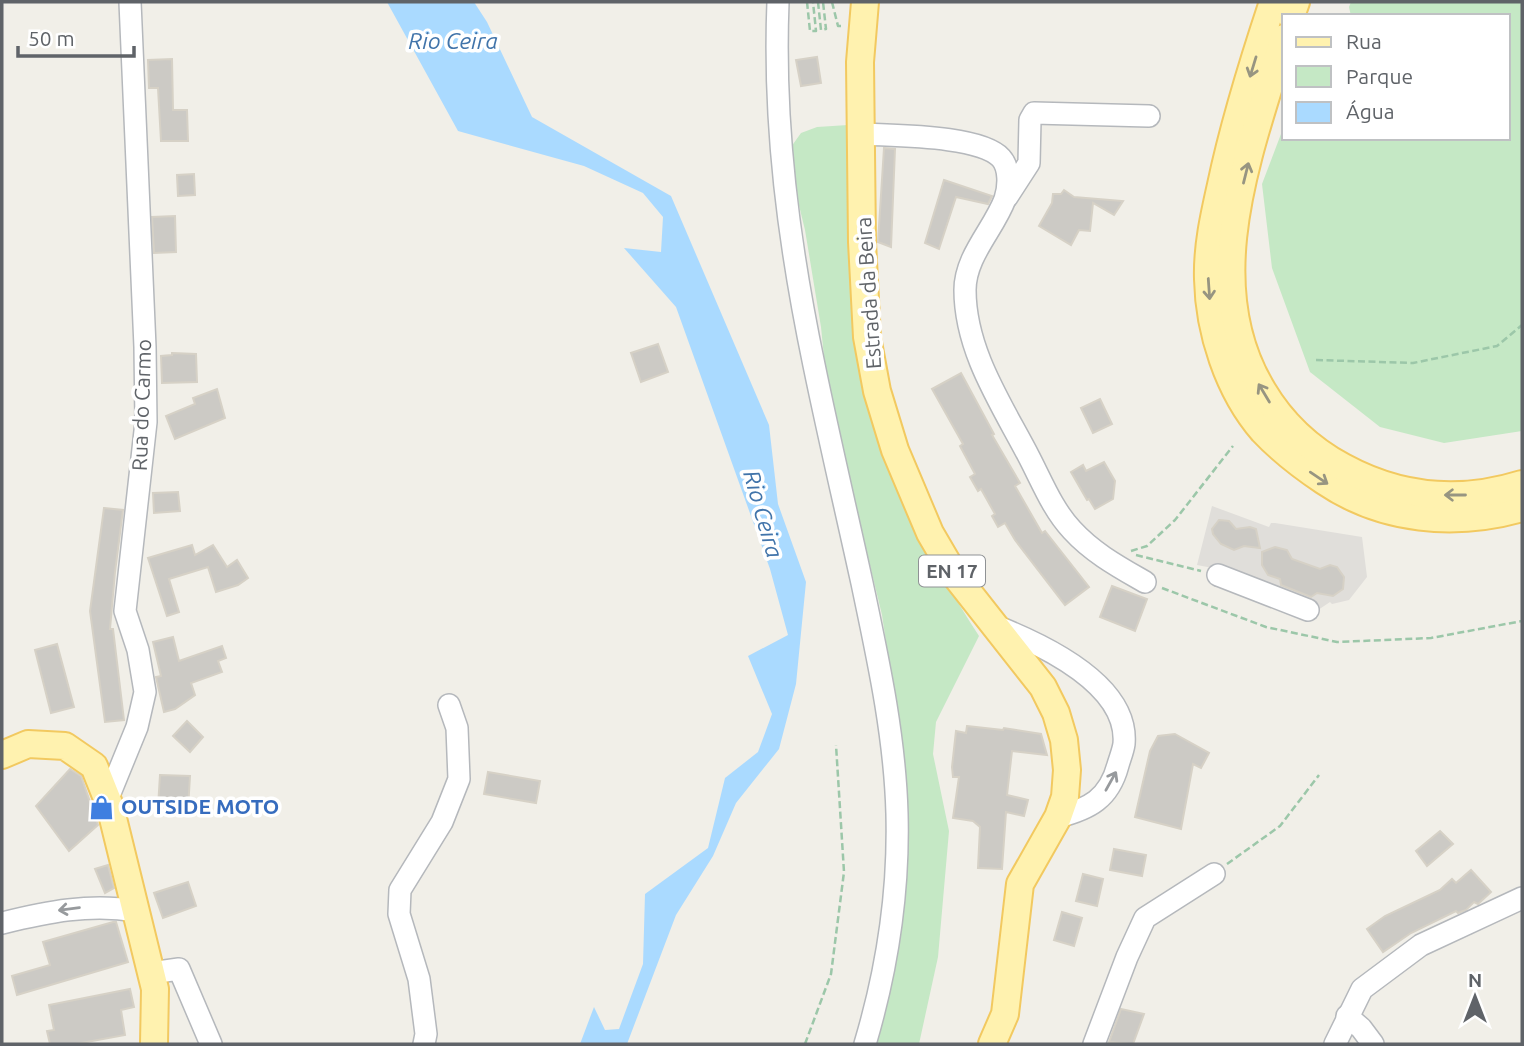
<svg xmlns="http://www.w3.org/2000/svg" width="1524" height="1046" font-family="Ubuntu,sans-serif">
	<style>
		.industrial { fill: #e0deda }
		.green { fill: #c5e8c5 }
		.water { fill: #aadaff }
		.building { fill: #cccac5; stroke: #d6d1c6; stroke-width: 2 }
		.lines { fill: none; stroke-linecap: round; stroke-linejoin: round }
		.minor-casing { stroke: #b5b8bc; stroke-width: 24 }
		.major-casing { stroke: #f2c960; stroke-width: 30 }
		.path { stroke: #9cc7a9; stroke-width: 2.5; stroke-dasharray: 7 3.5; stroke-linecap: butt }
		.minor { stroke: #fff; stroke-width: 21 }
		.major { stroke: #fff2af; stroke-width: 26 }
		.oneway { stroke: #979581 }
		.oneway2 { stroke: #979a9d }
		.labels { text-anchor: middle; stroke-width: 7; stroke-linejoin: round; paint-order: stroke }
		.shield { fill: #fff; stroke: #8f9295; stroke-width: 2 }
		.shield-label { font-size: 19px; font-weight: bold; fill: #5f6368 }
		.street-label { font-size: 21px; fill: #5f6368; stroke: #fff }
		.shop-label { font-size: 21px; font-weight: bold; fill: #366cbe; stroke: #fff; text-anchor: start }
		.water-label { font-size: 23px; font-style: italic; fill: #4174aa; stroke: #fff }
	</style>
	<rect width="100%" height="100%" fill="#f1efe8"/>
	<polygon class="industrial" points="1212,506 1269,527 1271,523 1275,523 1362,537 1367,577 1349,600 1332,604 1330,602 1309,616 1218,569 1197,565"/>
	<g class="green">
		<polygon points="1351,2 1522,2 1522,431 1444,443 1380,427 1310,372 1272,268 1262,184 1284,126 1284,138 1508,138 1508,16 1351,16 1349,7"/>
		<path d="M848,125C847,187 847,249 852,312C855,338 857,365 863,391C886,480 930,560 979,636L936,722L933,754L949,831L938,957L919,1044H874L906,829L905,769L882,615L827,387L821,327L805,230L795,189L791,147L801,133L817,127Z"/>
	</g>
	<polygon class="water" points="387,2 474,2 487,22 532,117 671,196 769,425 778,504 806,582 796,684 779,749 736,803 713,856 676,915 627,1044 580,1044 594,1007 605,1030 619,1029 643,964 645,894 708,848 725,778 758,752 772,714 748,656 788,635 770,569 676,307 624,248 661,252 663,217 643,193 584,166 458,131"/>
	<g class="building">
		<polygon points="817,57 821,83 801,86 796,60"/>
		<polygon points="172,59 173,110 187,110 188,141 161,141 158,88 149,88 148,60"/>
		<polygon points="884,148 895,149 891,247 878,242"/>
		<polygon points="194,174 195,195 178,196 177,175"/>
		<polygon points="944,180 992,196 988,204 956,197 939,249 925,243"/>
		<polygon points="1064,190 1074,197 1123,201 1114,215 1093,203 1090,231 1079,230 1071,245 1039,226 1052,203 1053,194 1061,194"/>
		<polygon points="175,216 176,252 154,253 152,217"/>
		<polygon points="658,344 668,372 641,382 631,353"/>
		<polygon points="172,353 196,354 197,382 162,383 161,356 172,355"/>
		<polygon points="961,373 994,434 992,435 1020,483 1015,486 1042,533 1045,531 1089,587 1065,605 1015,540 1005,523 998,527 992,516 995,514 981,489 978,491 970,477 975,474 960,446 963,444 932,389"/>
		<polygon points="217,389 225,418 175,439 166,416 195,404 193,398"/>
		<polygon points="1100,399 1112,424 1093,433 1081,408"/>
		<polygon points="1104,462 1115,481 1113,499 1095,509 1089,499 1087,500 1071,472 1083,465 1086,471"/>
		<polygon points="178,492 180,511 154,513 153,493"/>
		<polygon points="104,508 123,510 115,572 110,629 113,629 124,720 105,722 90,611"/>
		<polygon points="1219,520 1229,521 1236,529 1250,527 1256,529 1260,548 1244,546 1234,550 1221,544 1213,534 1212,529"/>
		<polygon points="192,545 195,555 213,545 227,567 237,560 248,578 238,585 216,592 208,567 169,579 179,612 167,616 148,558"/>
		<polygon points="1275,547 1287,550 1292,559 1320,569 1330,565 1337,567 1344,577 1343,589 1333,596 1317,593 1311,597 1281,585 1280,579 1268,575 1262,565 1262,552"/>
		<polygon points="1112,586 1147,599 1135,631 1100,617"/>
		<polygon points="173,637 179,661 222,646 226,658 218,661 222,672 191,683 195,695 175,709 164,712 156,677 161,676 153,642"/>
		<polygon points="57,644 74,707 51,713 35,650"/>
		<polygon points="187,721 203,737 190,752 173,736"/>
		<polygon points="967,726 1003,730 1004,728 1041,734 1047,755 1012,751 1007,795 1028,800 1024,816 1006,812 1002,869 978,868 980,827 973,821 953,818 959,777 953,777 952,767 956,731 966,733"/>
		<polygon points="1175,734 1209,753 1201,768 1193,764 1181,829 1135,817 1150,751 1158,736"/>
		<polygon points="70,769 81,776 98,825 69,851 36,806"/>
		<polygon points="488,772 540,781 536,803 484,794"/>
		<polygon points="160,775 190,776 188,809 158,807"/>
		<polygon points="1440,831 1453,844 1427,866 1416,851"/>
		<polygon points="1114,849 1146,855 1142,876 1110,870"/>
		<polygon points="108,865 114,888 105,893 95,869"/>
		<polygon points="1471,870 1491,892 1478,904 1474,902 1466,910 1458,913 1456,911 1411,933 1383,952 1367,929 1385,916 1440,890 1452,879 1456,883"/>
		<polygon points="1083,874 1103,879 1097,906 1076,901"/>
		<polygon points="188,882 196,906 163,918 154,893"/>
		<polygon points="1062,912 1082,918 1074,946 1054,940"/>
		<polygon points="113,922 116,922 128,962 17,995 12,976 50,965 43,942"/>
		<polygon points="130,989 134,1007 121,1010 125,1035 76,1044 50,1044 47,1031 54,1030 49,1005"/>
		<polygon points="1121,1009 1144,1014 1133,1044 1109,1042"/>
	</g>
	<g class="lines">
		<defs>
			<g id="minor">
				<path d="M778,2C773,125 789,245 814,365C829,438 846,510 862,583C878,659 895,736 897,814C899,891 887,970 865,1044"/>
				<path d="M862,134C893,136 980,135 1001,158C1010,168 1009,187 1005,199C994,229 965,256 965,290C965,351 1002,405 1029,457C1042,482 1053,510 1072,530C1093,553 1119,567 1145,582"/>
				<polyline points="1007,197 1029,163 1030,120 1034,113 1149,116"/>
				<polyline points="1218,575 1308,610"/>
				<path d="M998,627C1043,645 1129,685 1124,744C1123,751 1120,758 1118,765C1109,799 1089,809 1058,817"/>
				<polyline points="108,798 137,727 145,692 138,650 125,611 146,422 145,347 130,2"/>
				<path d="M2,923C47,912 90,903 136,911"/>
				<polyline points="151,973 179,969 211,1044"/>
				<polyline points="1347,1016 1361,1028 1373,1044"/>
				<polyline points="424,1044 426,1034 419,979 399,914 400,890 442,822 459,779 457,728 449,705"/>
				<polyline points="1094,1044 1127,957 1145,918 1214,874"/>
				<polyline points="1335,1044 1362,989 1421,945 1522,898"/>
			</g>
			<g id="major">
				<polyline points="865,2 860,62 862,242 867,337 877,391 895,450 930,533 954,574 1043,687 1056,713 1064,740 1067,770 1065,797 1058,817 1020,884 1005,1014 992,1044"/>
				<path d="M1273,2C1253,62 1234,123 1221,185C1214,216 1207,247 1208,279C1209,331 1228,391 1263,431C1281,450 1303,467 1324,481C1383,521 1455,527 1522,508"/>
				<polyline points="1291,16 1296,2"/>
				<path d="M1284,38C1251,149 1196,282 1263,391C1282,423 1310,449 1343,467C1400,498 1461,503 1522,484"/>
				<polyline points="2,755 28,744 65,746 94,766 110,806 155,989 154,1044"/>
			</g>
		</defs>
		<use href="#minor" class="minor-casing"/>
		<use href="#major" class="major-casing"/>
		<g class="path">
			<polyline points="807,2 810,31 816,31 813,2"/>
			<polyline points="818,2 821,30 826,29 823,2"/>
			<polyline points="832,2 838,26 841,26"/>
			<polyline points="1316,360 1413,363 1497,346 1522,325"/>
			<polyline points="1131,551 1147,546 1175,520 1233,446"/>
			<polyline points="1136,555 1201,571"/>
			<polyline points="1162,588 1266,627 1337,642 1431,638 1522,621"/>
			<polyline points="1227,864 1280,826 1319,775"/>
			<polyline points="805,1044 831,974 844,872 836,745"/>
		</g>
		<use href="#minor" class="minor"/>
		<use href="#major" class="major"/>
	</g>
	<defs><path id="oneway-shaft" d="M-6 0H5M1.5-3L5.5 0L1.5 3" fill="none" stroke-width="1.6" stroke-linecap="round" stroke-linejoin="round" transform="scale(1.75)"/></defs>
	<g class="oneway">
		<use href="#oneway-shaft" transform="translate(1253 67) rotate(107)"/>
		<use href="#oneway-shaft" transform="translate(1246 173) rotate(-76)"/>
		<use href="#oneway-shaft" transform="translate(1209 289) rotate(86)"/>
		<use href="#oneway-shaft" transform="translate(1264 393) rotate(-121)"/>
		<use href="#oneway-shaft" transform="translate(1319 478) rotate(34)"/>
		<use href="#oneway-shaft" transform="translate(1455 495) rotate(180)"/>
	</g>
	<g class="oneway2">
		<use href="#oneway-shaft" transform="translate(1111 781) rotate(-61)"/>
		<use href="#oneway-shaft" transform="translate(69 909) rotate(173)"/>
	</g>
	<defs>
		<symbol id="shop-bare" viewBox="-9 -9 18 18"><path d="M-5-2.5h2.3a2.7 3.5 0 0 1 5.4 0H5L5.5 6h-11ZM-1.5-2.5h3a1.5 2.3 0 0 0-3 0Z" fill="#3f7fe0" stroke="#fff" stroke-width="2.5" paint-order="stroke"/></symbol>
	</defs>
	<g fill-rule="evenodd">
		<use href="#shop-bare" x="84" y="790" width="35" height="35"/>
	</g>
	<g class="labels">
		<rect class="shield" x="919" y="555.5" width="66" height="31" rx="5"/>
		<g class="shield-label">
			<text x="952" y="578">EN 17</text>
		</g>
		<g class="street-label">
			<text transform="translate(869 293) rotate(-94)" y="7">Estrada da Beira</text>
			<text transform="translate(142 405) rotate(-88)" y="7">Rua do Carmo</text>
		</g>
		<g class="shop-label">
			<text x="121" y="814">OUTSIDE MOTO</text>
		</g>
		<g class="water-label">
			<text x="453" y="49">Rio Ceira</text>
			<text transform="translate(763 514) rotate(74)" y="8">Rio Ceira</text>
		</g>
	</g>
	<rect width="1524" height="1046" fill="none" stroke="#5f6368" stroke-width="7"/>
	<rect x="1282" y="14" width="228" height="126" fill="#ffffff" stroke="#bfc1c3" stroke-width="2"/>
	<rect x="1296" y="37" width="35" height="10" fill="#fff2af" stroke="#bfc1c3" stroke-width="2"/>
	<text x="1346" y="49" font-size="21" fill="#5f6368">Rua</text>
	<rect x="1296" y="66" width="35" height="21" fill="#c5e8c5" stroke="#bfc1c3" stroke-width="2"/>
	<text x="1346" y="84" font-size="21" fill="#5f6368">Parque</text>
	<rect x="1296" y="102" width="35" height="21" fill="#aadaff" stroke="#bfc1c3" stroke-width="2"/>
	<text x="1346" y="119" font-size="21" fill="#5f6368">Água</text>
	<g transform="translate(1475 997)" stroke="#ffffff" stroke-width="5" paint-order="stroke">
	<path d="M0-5L12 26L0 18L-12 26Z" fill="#5f6368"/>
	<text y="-10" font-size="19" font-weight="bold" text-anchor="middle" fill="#5f6368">N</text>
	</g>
	<path d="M18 46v10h116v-10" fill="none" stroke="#5f6368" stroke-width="3.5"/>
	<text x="28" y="46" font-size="21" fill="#5f6368" stroke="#ffffff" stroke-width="5" paint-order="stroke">50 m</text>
</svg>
